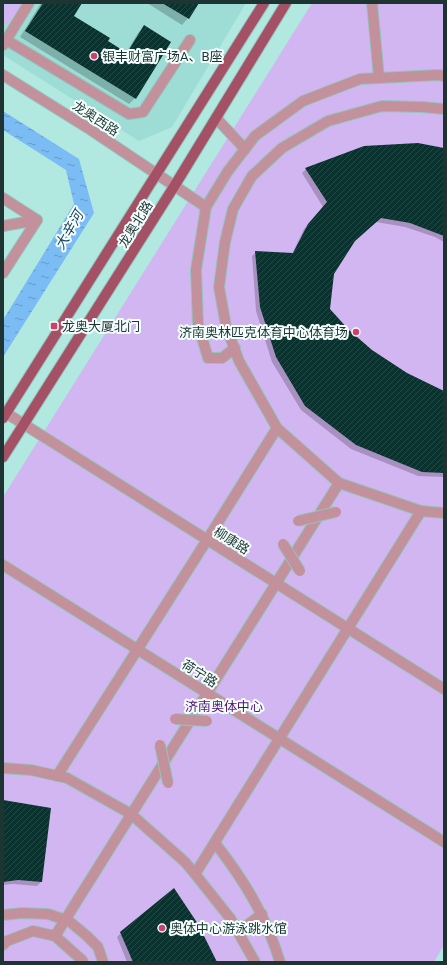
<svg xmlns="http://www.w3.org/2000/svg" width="447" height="965" font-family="Roboto,'Noto Sans SC',sans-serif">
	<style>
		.built { fill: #9dddd5 }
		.green { fill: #d2b6f1 }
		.water { fill: url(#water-ripples) }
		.shadow { fill: #0003 }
		.building { fill: url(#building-hatch) }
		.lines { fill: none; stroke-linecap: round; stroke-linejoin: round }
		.minor-casing { stroke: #94c4bd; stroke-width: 12 }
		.major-casing { stroke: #94c4bd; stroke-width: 12 }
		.minor { stroke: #c2919b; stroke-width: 10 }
		.major { stroke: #a55165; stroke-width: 10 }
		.minor-bridge-casing { stroke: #94c4bd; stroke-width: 12; stroke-linecap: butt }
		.minor-bridge { stroke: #c2919b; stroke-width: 10 }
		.poi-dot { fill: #ce406b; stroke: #f4fffd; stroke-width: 1.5 }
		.labels { text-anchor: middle; stroke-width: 4; stroke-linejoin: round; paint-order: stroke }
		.poi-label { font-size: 13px; fill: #1e3432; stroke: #f4fffd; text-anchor: start }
		.street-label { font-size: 13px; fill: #1e3432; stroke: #f4fffd }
		.park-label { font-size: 13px; fill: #50117a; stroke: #f4fffd }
		.water-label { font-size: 14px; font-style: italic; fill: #193c59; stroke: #f4fffd }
	</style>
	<defs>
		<pattern id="water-ripples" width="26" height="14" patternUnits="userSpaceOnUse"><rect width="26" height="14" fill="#7bbcf4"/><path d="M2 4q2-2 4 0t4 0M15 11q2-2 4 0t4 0" fill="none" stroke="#649ac6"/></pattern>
		<pattern id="building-hatch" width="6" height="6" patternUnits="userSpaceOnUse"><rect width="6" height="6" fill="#0a3330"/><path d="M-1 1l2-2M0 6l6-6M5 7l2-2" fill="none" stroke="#254846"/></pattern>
	</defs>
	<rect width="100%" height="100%" fill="#b1e8e0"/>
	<polygon class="built" points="3,3 246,3 172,127 139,141 3,55"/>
	<g class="green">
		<polygon points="3,3 23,3 13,19 4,25"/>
		<polygon points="312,3 444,3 444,945 434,962 3,962 3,497"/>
	</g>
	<polygon class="water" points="3,111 79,159 94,213 3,357 3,320 74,204 66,170 3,130"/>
	<g class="shadow">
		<polygon points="41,3 81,3 73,16 107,41 126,53 138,33 144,27 135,98 129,104 20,37"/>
		<polygon points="147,3 198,3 188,18 182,25"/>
		<polygon points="364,147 444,149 444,242 435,237 405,227 376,222 354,242 333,274 329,309 349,331 372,351 407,373 444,392 444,477 418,476 351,449 301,410 272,362 256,311 252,256 256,252 292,254 304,229 323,207 302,173 306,169"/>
		<polygon points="3,801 41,882 37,886 13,884 3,885"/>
		<polygon points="121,933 216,962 127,962 117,937"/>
	</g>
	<g class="building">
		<polygon points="43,3 82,3 74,16 110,38 108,41 127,53 144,25 171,42 136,99 25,31"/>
		<polygon points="162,3 199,3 189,19"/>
		<polygon points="418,143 444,148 444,236 410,223 381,218 355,241 334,274 330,309 349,330 372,350 407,373 444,391 444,473 422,472 356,445 305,406 276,357 260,307 255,251 293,253 308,224 327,202 305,168 364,146"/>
		<polygon points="3,800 51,808 42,882 18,880 3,882"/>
		<polygon points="174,888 198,924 217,962 133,962 120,932"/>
	</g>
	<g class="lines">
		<defs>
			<g id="minor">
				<polyline points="372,3 379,78"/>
				<polyline points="3,38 129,114 143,112 190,40"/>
				<polyline points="3,45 29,3"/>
				<polyline points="3,75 91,130 206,207"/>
				<polyline points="444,109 423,107 382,106 328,121 282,148 252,176 233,209 225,242 219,287 226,326 239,361 277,428 339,483 421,511 444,513"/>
				<polyline points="216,118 245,149"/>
				<polyline points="3,198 37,220 3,273"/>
				<polyline points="3,226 37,220"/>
				<polyline points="235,348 222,358 208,358 198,324 196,270 206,207 228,171 255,136 303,101 360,79 438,75 444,76"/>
				<polyline points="6,413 444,689"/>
				<polyline points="3,565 444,842"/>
				<polyline points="3,768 31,770 67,778 131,814 185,862 195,874 230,918 255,962"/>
				<polyline points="57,776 207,540 277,428"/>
				<path d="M215,843C244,880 266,916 280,962"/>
				<polyline points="195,874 421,511"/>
				<polyline points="3,915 22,913 48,914 69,921 87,936 98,947 103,962"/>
				<polyline points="238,932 262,914"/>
				<polyline points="55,936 339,483"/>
				<polyline points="3,945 7,941 33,931 55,936 82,960 83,962"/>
			</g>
			<g id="major">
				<polyline points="3,418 264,3"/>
				<polyline points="3,457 175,185 286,3"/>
			</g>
		</defs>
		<use href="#minor" class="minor-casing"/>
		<use href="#major" class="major-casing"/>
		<use href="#minor" class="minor"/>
		<use href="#major" class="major"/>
		<defs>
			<g id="minor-bridge">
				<polyline points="298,521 336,512"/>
				<polyline points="283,544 300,571"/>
				<polyline points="175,719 207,721"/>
				<polyline points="160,745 168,783"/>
			</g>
		</defs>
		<use href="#minor-bridge" class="minor-bridge-casing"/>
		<use href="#minor-bridge" class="minor-bridge"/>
	</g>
	<g class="poi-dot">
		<circle cx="94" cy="56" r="4"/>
		<rect x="50" y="322" width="8" height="8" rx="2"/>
		<circle cx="356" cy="332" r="4"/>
		<circle cx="162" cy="928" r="4"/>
	</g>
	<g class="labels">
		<g class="poi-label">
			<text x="102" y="61">银丰财富广场A、B座</text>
			<text x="62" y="331">龙奥大厦北门</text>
			<text x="348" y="337" text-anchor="end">济南奥林匹克体育中心体育场</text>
			<text x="170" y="933">奥体中心游泳跳水馆</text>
		</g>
		<g class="street-label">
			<text transform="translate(96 118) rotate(33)" y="5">龙奥西路</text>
			<text transform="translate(135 224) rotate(-58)" y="5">龙奥北路</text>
			<text transform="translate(232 540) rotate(32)" y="5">柳康路</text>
			<text transform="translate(200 673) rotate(32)" y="5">荷宁路</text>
		</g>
		<g class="park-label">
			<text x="224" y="711">济南奥体中心</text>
		</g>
		<g class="water-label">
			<text transform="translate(69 230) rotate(-60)" y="5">大辛河</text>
		</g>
	</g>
	<rect width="447" height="965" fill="none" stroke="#1e3432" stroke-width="8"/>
</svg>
